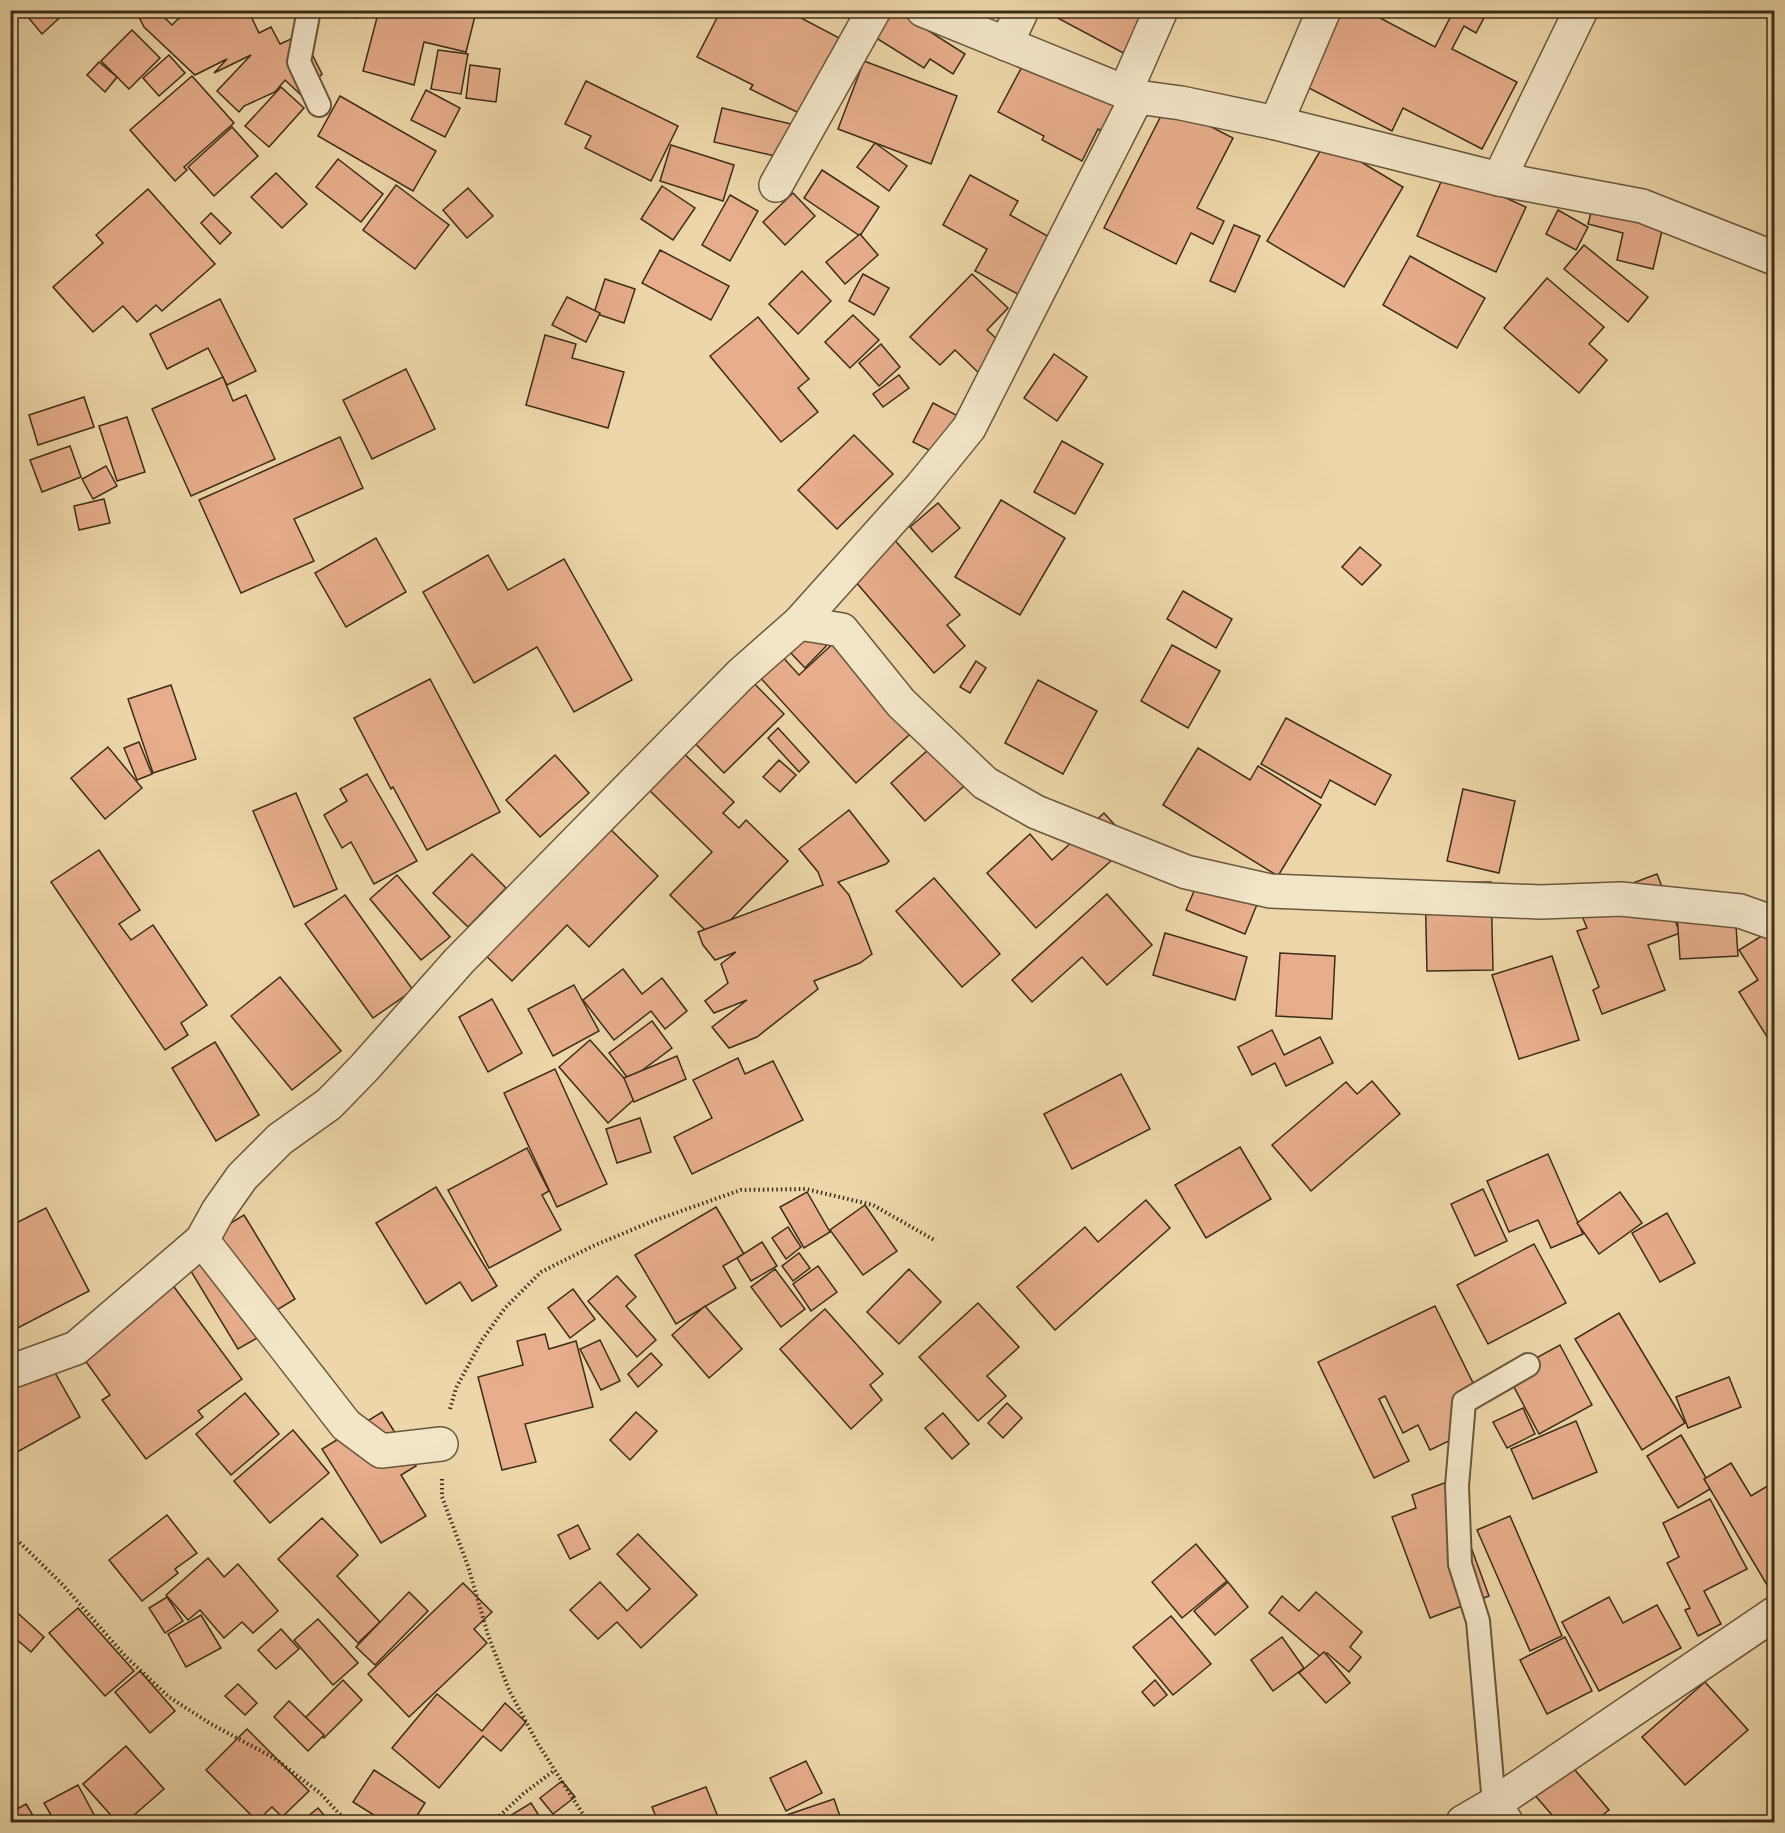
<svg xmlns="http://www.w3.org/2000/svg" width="1785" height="1833" font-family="'IM FELL English',serif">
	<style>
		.building { fill: #e7ad8c; stroke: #3d2c19; stroke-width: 1.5 }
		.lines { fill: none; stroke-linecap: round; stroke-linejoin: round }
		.service-casing { stroke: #69573d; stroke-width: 26 }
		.minor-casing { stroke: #69573d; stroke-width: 36 }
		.tertiary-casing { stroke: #69573d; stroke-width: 36 }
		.path { stroke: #3d2c19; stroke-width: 4; stroke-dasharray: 1.5 3; stroke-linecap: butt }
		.service { stroke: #f3e5c8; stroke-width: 22 }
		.minor { stroke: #f3e5c8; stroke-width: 33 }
		.tertiary { stroke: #f3e5c8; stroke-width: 33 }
	</style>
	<rect width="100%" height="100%" fill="#edd7aa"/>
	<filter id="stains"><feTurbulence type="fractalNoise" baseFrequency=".00333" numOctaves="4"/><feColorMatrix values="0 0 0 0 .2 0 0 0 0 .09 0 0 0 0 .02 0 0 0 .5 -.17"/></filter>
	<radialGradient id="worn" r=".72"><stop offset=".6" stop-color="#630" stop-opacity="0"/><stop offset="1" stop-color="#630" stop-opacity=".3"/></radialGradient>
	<g class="building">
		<polygon points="22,10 68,10 42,34"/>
		<polygon points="154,10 157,10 172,25 178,19 196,10 248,10 259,33 271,27 280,44 302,34 322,74 301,95 285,80 275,92 244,106 239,112 217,91 251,55 214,73 227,59 195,75 144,27 139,17"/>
		<polygon points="334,10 357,10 356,18 333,13"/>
		<polygon points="379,10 390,10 404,14 405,10 452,10 475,16 466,52 424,42 414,85 363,71"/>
		<polygon points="721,10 786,10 845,41 807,117 750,89 753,85 697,57"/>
		<polygon points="889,10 896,10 965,54 953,74 930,59 924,68 873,36"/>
		<polygon points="1055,10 1154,10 1129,56 1052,15"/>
		<polygon points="1342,10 1365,10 1435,47 1454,10 1479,10 1486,14 1476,33 1464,26 1452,49 1517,82 1482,149 1403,108 1392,131 1303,85"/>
		<polygon points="132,30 160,58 129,89 101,61"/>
		<polygon points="438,50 468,54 461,94 431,89"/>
		<polygon points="169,55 185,73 159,96 143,78"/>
		<polygon points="1026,59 1119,108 1106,133 1098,129 1082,161 1042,140 1044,136 998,112"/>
		<polygon points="864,61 957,96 931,164 838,129"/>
		<polygon points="99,62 117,77 105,92 87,75"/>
		<polygon points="470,65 500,69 496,102 466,98"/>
		<polygon points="192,76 234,123 184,167 187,170 175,181 130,130"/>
		<polygon points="586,81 678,126 651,181 585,148 591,136 565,124"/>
		<polygon points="281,87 304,108 269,147 245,126"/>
		<polygon points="426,90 460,108 445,137 411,120"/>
		<polygon points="340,96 436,151 413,191 318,136"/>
		<polygon points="1167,104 1233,138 1197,208 1224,221 1213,244 1191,233 1176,264 1104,228"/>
		<polygon points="722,108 796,125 788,159 714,142"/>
		<polygon points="232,127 258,156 214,196 188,167"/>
		<polygon points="1326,141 1403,187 1344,287 1267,241"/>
		<polygon points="875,143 907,166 889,191 857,167"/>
		<polygon points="671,145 734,165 723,201 660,181"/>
		<polygon points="338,159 383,194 361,222 316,187"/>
		<polygon points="822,170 879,207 860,236 804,198"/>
		<polygon points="1446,171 1526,207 1496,272 1417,236"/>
		<polygon points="276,173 307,204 282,228 251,197"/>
		<polygon points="970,175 1018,201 1010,215 1060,243 1029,300 975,271 987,249 943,225"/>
		<polygon points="396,185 449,225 415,269 363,230"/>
		<polygon points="662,186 695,208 673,240 641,219"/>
		<polygon points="468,188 493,216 467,238 443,210"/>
		<polygon points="148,189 215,264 162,311 156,305 137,322 123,306 93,332 53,287 103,243 96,235"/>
		<polygon points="793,193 815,216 785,245 763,222"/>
		<polygon points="730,195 758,211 730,261 702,245"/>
		<polygon points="1594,201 1665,218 1653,269 1617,260 1623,233 1588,224"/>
		<polygon points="1558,210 1588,227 1576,250 1546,234"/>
		<polygon points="211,213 231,233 220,244 201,223"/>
		<polygon points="1234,225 1260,236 1235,292 1210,281"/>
		<polygon points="860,234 878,255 845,284 826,262"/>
		<polygon points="1584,245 1648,297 1628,322 1564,269"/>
		<polygon points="660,250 729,286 711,320 642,283"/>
		<polygon points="1410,256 1485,298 1457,348 1383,305"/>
		<polygon points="802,271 831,301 798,334 769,304"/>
		<polygon points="863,274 889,288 874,315 849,301"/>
		<polygon points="972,274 1008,308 987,330 1011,352 985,379 955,350 940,365 910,337"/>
		<polygon points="1547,278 1604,327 1589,344 1607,360 1579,393 1504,328"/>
		<polygon points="605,279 635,289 624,323 594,313"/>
		<polygon points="567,297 600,313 586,342 552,325"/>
		<polygon points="220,299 256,371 227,385 208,348 167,369 150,334"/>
		<polygon points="853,315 879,340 850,368 825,342"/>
		<polygon points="758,317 809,379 798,388 818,412 781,442 710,356"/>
		<polygon points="545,335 576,344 572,358 624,372 608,428 526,405"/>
		<polygon points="881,344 900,367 879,386 859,363"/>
		<polygon points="1054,354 1087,377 1057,421 1024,398"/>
		<polygon points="406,369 435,429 372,459 343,400"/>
		<polygon points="899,375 909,388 883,407 873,394"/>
		<polygon points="223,377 233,401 246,395 275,459 191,496 152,409"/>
		<polygon points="84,397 94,427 38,445 29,415"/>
		<polygon points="933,403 958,416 939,455 913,442"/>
		<polygon points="127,417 145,472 117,481 99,426"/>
		<polygon points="854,435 893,474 837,529 798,490"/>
		<polygon points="340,437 363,488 294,519 314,561 241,593 199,500"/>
		<polygon points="1062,441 1103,464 1075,514 1034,492"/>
		<polygon points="70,446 81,477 42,492 30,460"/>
		<polygon points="106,466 117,486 93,499 82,479"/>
		<polygon points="104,499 110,523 79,530 74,506"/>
		<polygon points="1001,500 1065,538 1020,615 955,577"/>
		<polygon points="938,503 960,528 932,552 910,527"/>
		<polygon points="892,537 960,615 947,625 965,646 934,673 849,574"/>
		<polygon points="376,538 406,592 346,627 315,573"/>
		<polygon points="1360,547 1381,565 1362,585 1342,567"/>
		<polygon points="488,555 508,590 564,559 632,680 574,712 537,647 474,683 423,592"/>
		<polygon points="1183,591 1232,619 1216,648 1167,619"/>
		<polygon points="815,623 832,640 805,668 788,650"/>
		<polygon points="838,639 918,727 856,783 757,674 779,653 799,675"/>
		<polygon points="1172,645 1220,671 1188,728 1141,701"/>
		<polygon points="976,661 986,668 970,693 960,687"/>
		<polygon points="742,671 784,714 724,773 682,730"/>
		<polygon points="430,679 500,812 427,850 393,787 391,789 354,718"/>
		<polygon points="1038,680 1097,711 1063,774 1005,743"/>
		<polygon points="171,685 196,759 153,773 128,699"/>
		<polygon points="1286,718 1391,775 1375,805 1330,780 1321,798 1261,764"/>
		<polygon points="778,728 809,762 799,772 768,738"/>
		<polygon points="947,733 981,771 925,821 891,783"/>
		<polygon points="139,742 152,774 137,780 124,748"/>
		<polygon points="672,742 734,802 723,813 739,828 746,820 788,861 713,938 670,895 712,852 637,778"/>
		<polygon points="108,747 142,788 105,819 71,778"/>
		<polygon points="1198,748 1250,780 1258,766 1321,805 1278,876 1163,805"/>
		<polygon points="555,755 589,793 540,837 506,800"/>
		<polygon points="779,760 796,775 780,792 763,777"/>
		<polygon points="367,774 417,861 374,884 351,842 342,848 324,815 347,801 340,789"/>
		<polygon points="1463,789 1515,801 1499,873 1447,861"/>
		<polygon points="296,793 337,889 294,907 253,811"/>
		<polygon points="849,810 889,861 886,864 838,882 849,895 872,954 860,963 814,981 818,989 757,1037 729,1048 712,1027 747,1000 714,1013 705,1001 728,983 721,964 736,952 715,960 703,945 698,932 823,885 818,872 799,849"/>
		<polygon points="1104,813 1131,843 1036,928 987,873 1030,834 1052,860"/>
		<polygon points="603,822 658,876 589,947 567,925 512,981 478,948"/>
		<polygon points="99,850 140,910 119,924 131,940 153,925 207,1005 181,1023 188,1035 165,1050 51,882"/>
		<polygon points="472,854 506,888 468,927 433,893"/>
		<polygon points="1657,874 1680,933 1648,945 1665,990 1602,1014 1593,990 1599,987 1577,931 1587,928 1577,904"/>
		<polygon points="397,875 450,937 421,960 370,899"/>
		<polygon points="1200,877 1258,902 1245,934 1186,910"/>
		<polygon points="934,878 1000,954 962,987 896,911"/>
		<polygon points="1491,882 1493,970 1427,971 1425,883"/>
		<polygon points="1107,894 1152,945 1107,985 1082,957 1032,1002 1012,980"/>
		<polygon points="345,895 413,990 373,1018 305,924"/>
		<polygon points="1734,896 1738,956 1680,959 1676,899"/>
		<polygon points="1768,932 1774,941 1774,1048 1739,992 1758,980 1739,950"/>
		<polygon points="1165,933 1247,957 1235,1000 1153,975"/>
		<polygon points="1280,953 1335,956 1332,1019 1276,1016"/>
		<polygon points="1552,956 1579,1040 1519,1059 1492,975"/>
		<polygon points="623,969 642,994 662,978 687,1011 665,1029 651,1011 614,1040 583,1000"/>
		<polygon points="280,977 341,1051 292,1090 231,1016"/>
		<polygon points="574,985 599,1031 553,1056 528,1009"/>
		<polygon points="492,999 522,1053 488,1072 459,1017"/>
		<polygon points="652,1021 672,1048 629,1080 609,1053"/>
		<polygon points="1272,1030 1284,1055 1320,1037 1333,1063 1286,1086 1275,1063 1252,1075 1238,1047"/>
		<polygon points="590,1040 639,1095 608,1123 559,1067"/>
		<polygon points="215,1042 259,1115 216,1141 172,1068"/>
		<polygon points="677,1056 686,1079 634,1102 624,1078"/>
		<polygon points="738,1058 745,1074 773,1061 803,1120 692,1174 674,1137 712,1118 693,1080"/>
		<polygon points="555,1069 607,1184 557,1207 504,1093"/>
		<polygon points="1121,1074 1150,1129 1072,1169 1044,1114"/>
		<polygon points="1372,1081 1400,1114 1311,1191 1272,1145 1346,1082 1357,1094"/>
		<polygon points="640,1118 651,1152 617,1163 606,1129"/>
		<polygon points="1240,1147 1271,1199 1206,1238 1175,1185"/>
		<polygon points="527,1148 549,1191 542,1195 561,1230 489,1268 448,1190"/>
		<polygon points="1548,1154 1583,1234 1551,1248 1538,1220 1509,1232 1487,1181"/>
		<polygon points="436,1187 497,1286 472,1301 460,1282 426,1304 376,1223"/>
		<polygon points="1483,1189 1507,1241 1475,1256 1451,1204"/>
		<polygon points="807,1192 830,1232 804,1248 780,1207"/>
		<polygon points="1620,1192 1642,1223 1599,1254 1577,1223"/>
		<polygon points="1146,1200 1170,1228 1055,1330 1017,1287 1085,1227 1098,1242"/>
		<polygon points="865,1205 897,1251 863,1275 830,1230"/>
		<polygon points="716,1207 744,1254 723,1266 736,1288 676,1324 635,1255"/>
		<polygon points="46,1208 89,1291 10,1332 10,1226"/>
		<polygon points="1667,1213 1695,1263 1660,1282 1632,1233"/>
		<polygon points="244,1215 295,1299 252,1325 259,1337 238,1349 189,1268 211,1235"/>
		<polygon points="788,1227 801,1247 786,1259 772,1238"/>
		<polygon points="762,1242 777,1266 751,1281 737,1258"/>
		<polygon points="1534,1244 1566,1303 1488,1344 1457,1285"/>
		<polygon points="799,1253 810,1268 793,1281 782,1266"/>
		<polygon points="818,1266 837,1292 811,1311 793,1284"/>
		<polygon points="775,1269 805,1309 781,1327 751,1287"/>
		<polygon points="909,1269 941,1302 899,1344 867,1312"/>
		<polygon points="166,1276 242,1379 198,1411 203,1417 146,1459 102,1400 110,1395 74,1345"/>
		<polygon points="617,1276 636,1297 626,1306 656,1340 637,1357 588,1301"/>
		<polygon points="573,1289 595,1319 570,1338 548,1308"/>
		<polygon points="978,1303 1019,1347 987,1376 1006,1396 978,1421 919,1357"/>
		<polygon points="705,1306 742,1349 709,1378 672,1335"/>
		<polygon points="1435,1306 1477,1391 1472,1430 1430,1450 1418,1425 1403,1433 1385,1396 1379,1399 1409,1461 1374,1478 1318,1362"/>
		<polygon points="825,1309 883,1374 870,1385 882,1400 851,1429 780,1349"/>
		<polygon points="1619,1313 1685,1423 1642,1450 1575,1339"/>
		<polygon points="545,1334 549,1349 576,1341 593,1407 525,1424 536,1462 502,1470 478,1377 523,1365 517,1341"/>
		<polygon points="600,1340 620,1381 601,1390 580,1349"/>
		<polygon points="1560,1345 1592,1405 1539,1434 1507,1374"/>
		<polygon points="651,1353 662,1365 638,1387 628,1374"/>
		<polygon points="29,1366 37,1381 54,1371 80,1417 10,1456 10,1376"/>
		<polygon points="1729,1377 1741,1407 1688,1428 1676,1397"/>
		<polygon points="245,1393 279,1434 231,1475 196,1434"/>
		<polygon points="1007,1403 1022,1418 1003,1438 988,1423"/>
		<polygon points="1523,1408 1535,1434 1507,1448 1493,1422"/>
		<polygon points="382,1412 416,1466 401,1475 426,1516 381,1543 322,1449"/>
		<polygon points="636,1412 657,1431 630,1460 610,1440"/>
		<polygon points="943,1413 969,1444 952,1459 925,1428"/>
		<polygon points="1576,1421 1597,1472 1533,1499 1511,1449"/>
		<polygon points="293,1430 329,1473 270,1523 234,1481"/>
		<polygon points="1681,1435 1712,1488 1678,1508 1647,1456"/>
		<polygon points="1731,1463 1751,1496 1774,1482 1774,1594 1773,1595 1704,1479"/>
		<polygon points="1447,1482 1489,1596 1430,1618 1392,1517 1416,1508 1412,1495"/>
		<polygon points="1710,1499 1747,1569 1704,1591 1721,1624 1698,1636 1685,1610 1690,1608 1667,1563 1679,1557 1663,1523"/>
		<polygon points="167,1515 197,1553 175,1569 178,1573 142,1601 109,1560"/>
		<polygon points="1510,1516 1562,1636 1530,1651 1477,1530"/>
		<polygon points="322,1518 358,1555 337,1576 380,1622 358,1643 278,1559"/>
		<polygon points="578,1525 590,1549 570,1559 558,1535"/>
		<polygon points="638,1534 697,1595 641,1648 617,1622 598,1639 570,1610 600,1582 627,1611 650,1589 617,1554"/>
		<polygon points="1196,1544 1227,1581 1182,1618 1152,1582"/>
		<polygon points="208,1558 224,1577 238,1564 278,1611 253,1633 242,1622 224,1638 200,1610 188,1620 166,1595"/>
		<polygon points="1228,1582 1248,1607 1215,1635 1194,1611"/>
		<polygon points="463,1583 492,1612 474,1629 487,1643 409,1717 368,1674"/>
		<polygon points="409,1592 428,1611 375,1665 356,1647"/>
		<polygon points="1316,1592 1362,1632 1350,1647 1361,1657 1349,1672 1327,1653 1322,1658 1269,1613 1282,1596 1299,1611"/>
		<polygon points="167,1597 183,1621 165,1633 149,1608"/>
		<polygon points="1609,1597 1623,1623 1657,1605 1681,1648 1599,1691 1562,1622"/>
		<polygon points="10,1606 44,1637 31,1652 15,1638 10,1643"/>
		<polygon points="78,1608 134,1671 105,1696 49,1633"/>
		<polygon points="201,1615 221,1648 186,1667 168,1634"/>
		<polygon points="1171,1616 1211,1664 1173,1695 1133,1647"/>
		<polygon points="318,1619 358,1663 333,1685 294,1640"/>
		<polygon points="281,1629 299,1649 276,1669 258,1650"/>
		<polygon points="1282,1637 1304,1668 1273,1691 1251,1660"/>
		<polygon points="1565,1637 1592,1691 1547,1714 1520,1660"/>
		<polygon points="1324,1652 1350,1683 1326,1703 1299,1673"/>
		<polygon points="140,1671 175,1711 150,1733 115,1692"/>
		<polygon points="343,1680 362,1700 324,1738 305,1718"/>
		<polygon points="1155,1680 1167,1695 1154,1706 1142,1692"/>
		<polygon points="1705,1682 1748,1730 1685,1785 1642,1737"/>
		<polygon points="238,1684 257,1703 245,1715 225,1696"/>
		<polygon points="437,1694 482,1731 505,1703 526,1722 501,1751 483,1736 439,1788 392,1748"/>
		<polygon points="289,1701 324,1735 308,1751 274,1717"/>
		<polygon points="247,1729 309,1791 282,1817 272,1807 257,1821 206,1770"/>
		<polygon points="126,1746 164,1789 126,1822 117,1822 83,1784"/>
		<polygon points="806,1761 822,1793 786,1811 770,1778"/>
		<polygon points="1569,1763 1609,1810 1594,1822 1558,1822 1533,1793"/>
		<polygon points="374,1770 425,1803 413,1822 385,1822 353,1802"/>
		<polygon points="562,1781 575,1797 553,1814 540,1798"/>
		<polygon points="78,1785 98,1822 55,1822 44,1803"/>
		<polygon points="706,1787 720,1822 658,1822 652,1807"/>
		<polygon points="834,1799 842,1822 766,1822"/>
		<polygon points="531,1803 543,1822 500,1822"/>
		<polygon points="26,1804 37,1822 10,1822 10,1813"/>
		<polygon points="318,1808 330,1822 301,1822"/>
	</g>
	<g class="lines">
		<defs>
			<g id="service">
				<polyline points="309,10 299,62 319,105"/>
				<polyline points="1494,1804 1478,1621 1460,1564 1457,1486 1464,1402 1528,1365"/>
			</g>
			<g id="minor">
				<polyline points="923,10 1137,97 1181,103 1276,123 1499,179 1642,206 1774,258"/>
				<polyline points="1006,44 1022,10"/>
				<polyline points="1125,92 1161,10"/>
				<polyline points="1276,123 1324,10"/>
				<polyline points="1499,179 1581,10"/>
				<polyline points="776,185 874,10"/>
				<polyline points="799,623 921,487 969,428 1137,97"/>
				<polyline points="202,1240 346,1425 381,1451 441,1444"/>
				<polyline points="10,1372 76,1348 202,1240 218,1211 242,1177 280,1139 329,1104 365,1067 459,961 740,675 799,623 842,630 901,703 985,783 1036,812 1186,872 1270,891 1541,902 1621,899 1740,911 1774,923"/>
				<polyline points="1494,1804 1506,1822"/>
			</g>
			<polyline id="tertiary" points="1463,1822 1494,1804 1774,1614"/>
		</defs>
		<use href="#service" class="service-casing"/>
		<use href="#minor" class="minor-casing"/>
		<use href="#tertiary" class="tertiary-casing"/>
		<g class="path">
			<polyline points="450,1409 456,1388 482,1340 505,1308 541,1272 593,1246 653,1221 741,1190 806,1189 873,1205 936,1241"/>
			<polyline points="442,1479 442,1497 468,1566 488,1635 509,1690 538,1744 588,1822"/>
			<polyline points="10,1533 63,1585 126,1657 169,1697 211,1724 274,1758 320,1793 347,1822"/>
			<polyline points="493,1822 523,1794 555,1770"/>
		</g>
		<use href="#service" class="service"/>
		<use href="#minor" class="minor"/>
		<use href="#tertiary" class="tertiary"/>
	</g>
	<rect width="1785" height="1833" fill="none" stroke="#edd7aa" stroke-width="36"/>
	<rect x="12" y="12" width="1761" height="1809" fill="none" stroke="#3d2c19" stroke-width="3"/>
	<rect x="18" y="18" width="1749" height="1797" fill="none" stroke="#3d2c19" stroke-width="1.5"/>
	<rect width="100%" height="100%" filter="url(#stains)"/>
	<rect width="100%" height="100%" fill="url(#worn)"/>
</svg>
